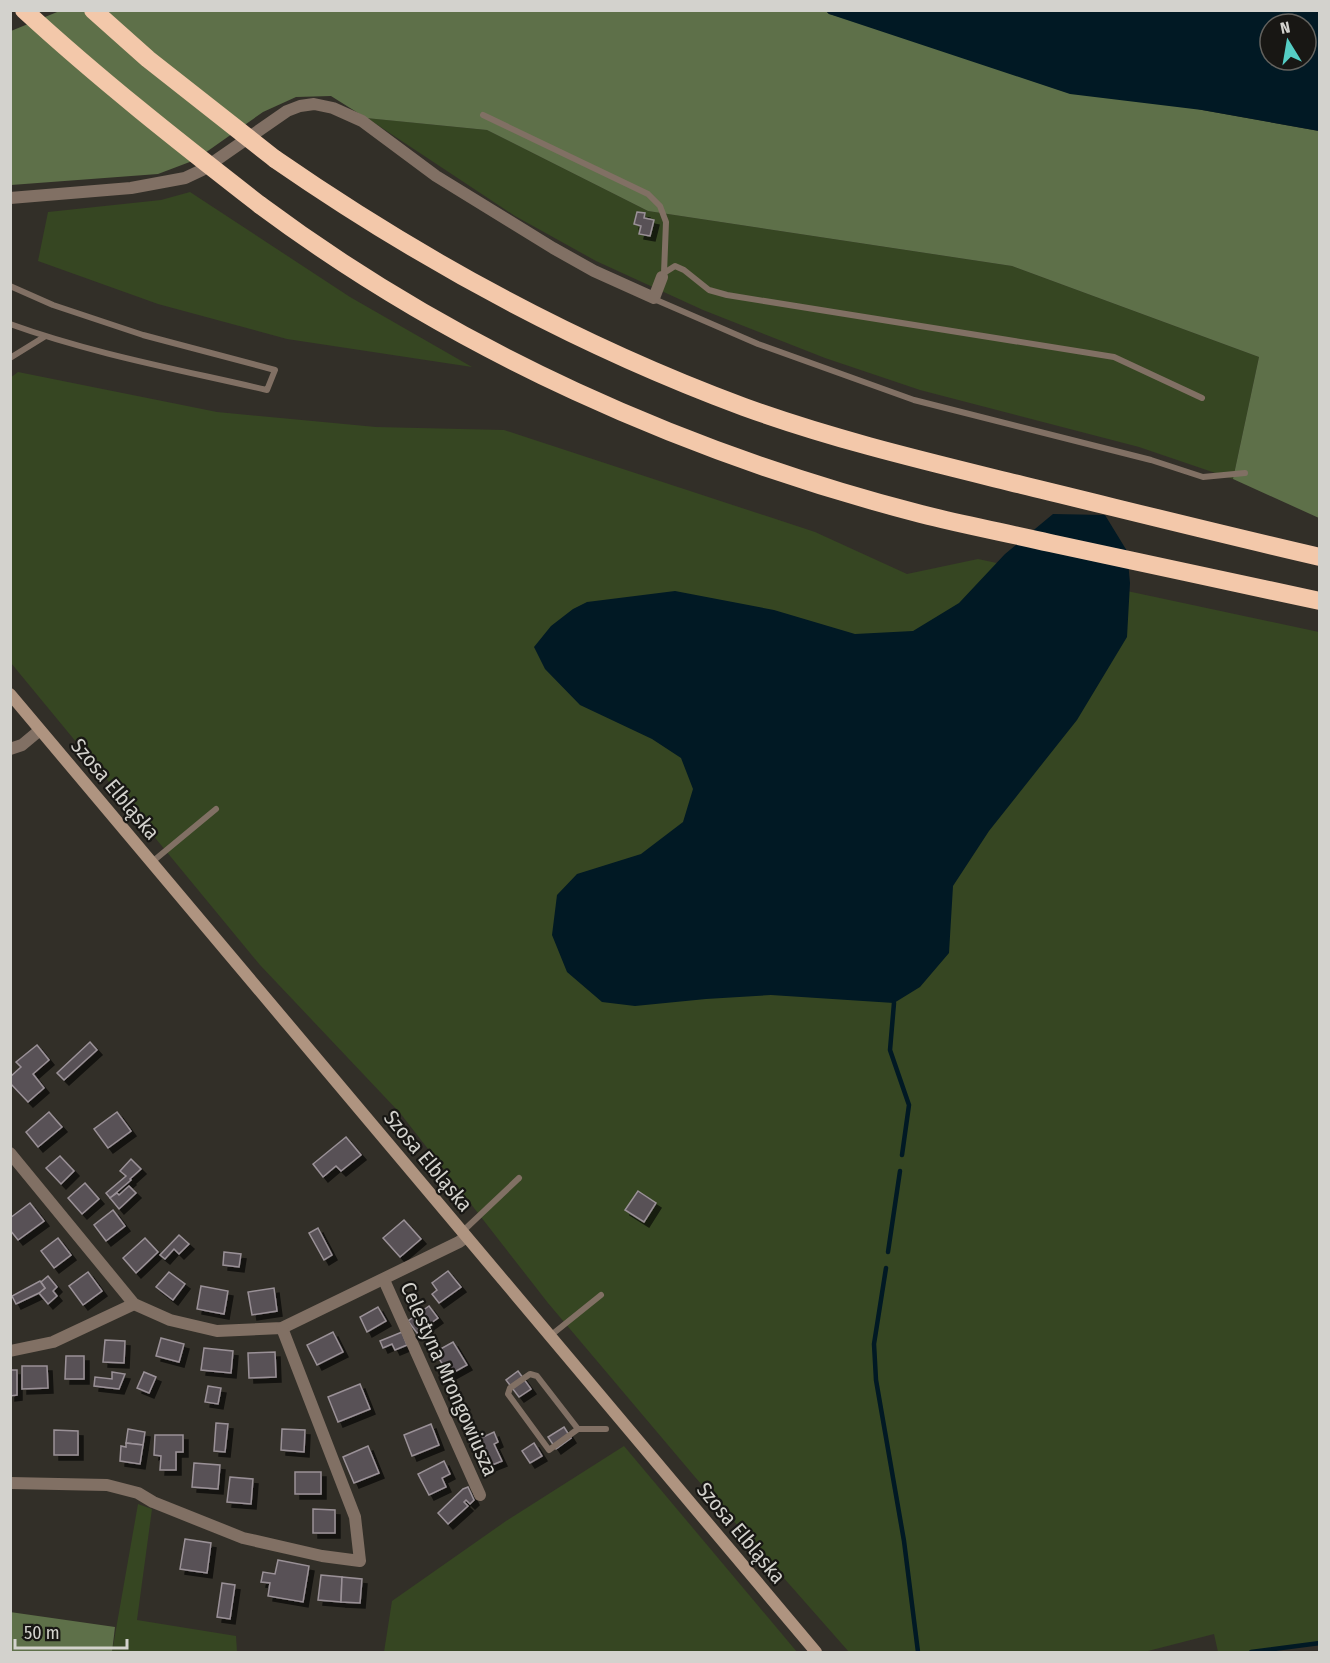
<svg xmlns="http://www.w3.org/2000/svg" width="1330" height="1663" font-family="'Fira Sans Condensed',sans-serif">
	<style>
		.green { fill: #364622 }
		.forest { fill: #5e7049 }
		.water { fill: #011924; fill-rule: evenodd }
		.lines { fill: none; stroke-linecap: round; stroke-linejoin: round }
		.stream { stroke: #011924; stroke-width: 4.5 }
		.building { fill: #595157; stroke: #9a9197; stroke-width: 1.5; filter: url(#shadow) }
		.lane { stroke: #817064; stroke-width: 6 }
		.street { stroke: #817064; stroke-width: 12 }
		.secondary { stroke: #af9480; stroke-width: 12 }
		.highway { stroke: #f3c8aa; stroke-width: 18 }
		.highway-bridge { stroke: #f3c8aa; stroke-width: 18 }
		.labels { text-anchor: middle; stroke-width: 4.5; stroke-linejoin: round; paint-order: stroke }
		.street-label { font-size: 21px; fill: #d3d2cd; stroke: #181714 }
	</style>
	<defs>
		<filter id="shadow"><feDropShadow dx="5" dy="5" stdDeviation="0" flood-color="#0009"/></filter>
	</defs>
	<rect width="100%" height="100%" fill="#322f28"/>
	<g class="green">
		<polygon points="367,118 487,130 648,211 1012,266 1259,357 1233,479 1139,447 920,390 825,358 703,310 596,261 515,216"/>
		<polygon points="190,192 350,297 472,367 287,339 158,304 38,261 48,212 161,200"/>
		<polygon points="18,372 217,412 376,427 504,430 815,532 907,574 978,559 1319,632 1319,1643 1257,1652 1218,1652 1214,1634 1144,1652 849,1652 695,1477 548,1303 400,1113 260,965 11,663 10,378"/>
		<polygon points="624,1446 797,1652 384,1652 392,1601 506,1521"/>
		<polygon points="138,1504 152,1509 137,1620 236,1636 237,1652 112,1652"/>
	</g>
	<g class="forest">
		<polygon points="62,10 826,11 829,14 1202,110 1319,131 1319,518 1233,479 1259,357 1012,266 648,211 487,130 366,118 331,96 296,97 263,112 195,160 158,174 11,185 11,31"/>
		<polygon points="10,1612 115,1627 112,1652 11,1652"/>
	</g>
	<g class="water">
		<path d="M826,11H1319V131L1202,110L1070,94L829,14ZM1270,24H1306V60H1270Z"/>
		<polygon points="1053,514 1105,515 1127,551 1130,583 1127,637 1077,720 989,831 953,886 949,953 920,987 894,1003 771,995 706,999 635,1006 602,1002 567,972 552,935 557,895 577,874 641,854 683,822 693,789 681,758 652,739 580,705 545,669 534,647 551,626 573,609 587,602 675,591 774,610 855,634 913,631 959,603 1005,554"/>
	</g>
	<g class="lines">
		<g class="stream">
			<polyline points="894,1003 890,1050 909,1105 902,1155"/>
			<polyline points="888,1252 900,1171"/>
			<polyline points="886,1268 874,1344 876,1380 904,1541 918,1652"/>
			<polyline points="1251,1652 1320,1643"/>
		</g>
	</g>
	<g class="building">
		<polygon points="637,212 645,213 644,218 654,220 650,236 639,234 641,226 634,224"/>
		<polygon points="90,1042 97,1050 64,1080 57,1073"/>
		<polygon points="37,1045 49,1060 33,1074 44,1088 28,1102 10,1083 10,1077 21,1067 16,1062"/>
		<polygon points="49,1112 62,1127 38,1147 26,1132"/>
		<polygon points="117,1112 131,1131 108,1148 94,1129"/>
		<polygon points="346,1137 361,1155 341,1171 336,1166 323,1177 313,1164"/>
		<polygon points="60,1156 74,1171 61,1184 46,1168"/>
		<polygon points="131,1159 141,1169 130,1179 131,1180 110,1198 106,1193 126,1176 120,1171"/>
		<polygon points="85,1183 99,1199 82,1214 68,1198"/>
		<polygon points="129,1186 136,1193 119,1209 110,1198 117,1193 119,1195"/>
		<polygon points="638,1191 656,1203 644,1222 625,1210"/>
		<polygon points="30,1203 44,1221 18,1240 10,1230 10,1218"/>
		<polygon points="113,1210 125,1226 106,1241 94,1225"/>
		<polygon points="404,1220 421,1239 400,1257 383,1238"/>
		<polygon points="318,1228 332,1255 324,1260 309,1233"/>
		<polygon points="179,1235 189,1244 179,1254 174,1249 165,1259 160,1255"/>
		<polygon points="58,1238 71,1255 54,1268 41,1251"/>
		<polygon points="145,1238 158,1252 136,1273 123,1258"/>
		<polygon points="224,1252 241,1254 239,1267 223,1265"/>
		<polygon points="448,1271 461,1287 439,1303 432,1294 437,1290 432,1283"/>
		<polygon points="88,1272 102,1291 83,1305 69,1286"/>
		<polygon points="169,1272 185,1284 173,1300 156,1287"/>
		<polygon points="48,1276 57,1287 53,1291 57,1296 48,1304 39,1293 45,1288 41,1282"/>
		<polygon points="40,1281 45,1288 39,1293 16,1304 12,1296"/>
		<polygon points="201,1286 228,1291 224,1314 197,1309"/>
		<polygon points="274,1288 277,1311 252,1315 248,1292"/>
		<polygon points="429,1306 438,1318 417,1333 408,1321"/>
		<polygon points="378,1307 386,1321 367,1332 360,1317"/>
		<polygon points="333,1332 343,1352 317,1365 307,1345"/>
		<polygon points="402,1332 407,1345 395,1350 392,1344 383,1348 380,1341"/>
		<polygon points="161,1338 184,1344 179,1362 156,1356"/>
		<polygon points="105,1340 125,1341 124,1363 103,1362"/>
		<polygon points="453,1342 467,1365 449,1375 435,1352"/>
		<polygon points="204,1348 233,1351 231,1373 201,1370"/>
		<polygon points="275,1352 276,1377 249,1378 248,1353"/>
		<polygon points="66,1356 84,1356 84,1379 65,1379"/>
		<polygon points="22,1366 47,1366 48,1388 22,1389"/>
		<polygon points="10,1370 17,1370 17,1395 10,1396"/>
		<polygon points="518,1371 531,1389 519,1397 506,1380"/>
		<polygon points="112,1372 125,1374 119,1389 94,1386 95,1377 112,1379"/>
		<polygon points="144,1372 156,1377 149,1393 137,1388"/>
		<polygon points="360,1384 370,1409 338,1422 328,1397"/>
		<polygon points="208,1386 221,1388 218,1404 205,1402"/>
		<polygon points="216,1423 228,1424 225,1452 214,1451"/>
		<polygon points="431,1424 439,1445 412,1456 404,1435"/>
		<polygon points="564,1427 571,1438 556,1449 548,1437"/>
		<polygon points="128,1429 145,1432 143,1445 126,1443"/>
		<polygon points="282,1429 305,1430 304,1452 281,1450"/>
		<polygon points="54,1430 78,1431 78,1455 54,1455"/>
		<polygon points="494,1432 498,1442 494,1444 502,1461 487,1467 480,1450 474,1452 470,1443"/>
		<polygon points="155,1435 183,1435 183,1452 176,1452 176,1470 160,1470 161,1456 154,1455"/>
		<polygon points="126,1443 143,1445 140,1464 120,1461 121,1446 126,1447"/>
		<polygon points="534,1443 542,1456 530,1463 522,1451"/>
		<polygon points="368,1446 379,1473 354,1483 343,1457"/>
		<polygon points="444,1461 450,1474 442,1478 446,1487 429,1495 418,1474"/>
		<polygon points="194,1463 220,1465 218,1489 192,1487"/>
		<rect x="295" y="1472" width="26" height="22"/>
		<polygon points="230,1477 253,1479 251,1504 227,1502"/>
		<polygon points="468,1487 474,1500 470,1504 466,1500 464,1502 468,1506 448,1524 438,1513 463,1489"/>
		<polygon points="313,1509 335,1510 335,1533 313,1533"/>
		<polygon points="185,1539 211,1543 207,1573 180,1569"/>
		<polygon points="278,1560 309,1566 303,1602 268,1596 270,1583 261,1582 263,1572 275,1574"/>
		<polygon points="321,1575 342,1577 341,1602 318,1600"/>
		<polygon points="342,1577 362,1579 360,1603 341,1602"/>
		<polygon points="222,1583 235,1585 230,1619 217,1617"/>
	</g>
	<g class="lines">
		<g class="lane">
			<polyline points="483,115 648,194 660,206 666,222 664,273"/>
			<polyline points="662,277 664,273 675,266 684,270 709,290 727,295 1114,357 1202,398"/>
			<path d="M10,286L53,305L143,335L275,370L267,390C181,370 93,354 10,324"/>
			<polyline points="654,299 758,344 914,400 1151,460 1203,477 1245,473"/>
			<polyline points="10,358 44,337"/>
			<polyline points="152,862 216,809"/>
			<polyline points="462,1232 519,1178"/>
			<polyline points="550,1336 601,1295"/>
			<polyline points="578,1429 549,1450 508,1394 510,1388 530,1374 537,1376 578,1429 606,1429"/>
		</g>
		<g class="street">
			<polyline points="10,198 131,188 185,178 202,170 287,111 300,106 314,104 333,108 362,121 436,176 553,248 594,271 654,298 662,277"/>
			<polyline points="10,749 22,745 40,730"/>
			<polyline points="10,1153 134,1304 170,1320 217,1331 282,1328 459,1242 466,1237"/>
			<polyline points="384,1280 480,1495"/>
			<polyline points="10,1351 53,1342 134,1304"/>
			<polyline points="10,1483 107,1485 138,1493 153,1502 243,1538 322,1556 360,1561 355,1517 282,1328"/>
		</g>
		<polyline class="secondary" points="10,694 816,1652"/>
		<g class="highway">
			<path d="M275,159C421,260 577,345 744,407C835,440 929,462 1022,485C1121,509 1220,534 1320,557"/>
			<path d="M260,205C456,351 685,453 921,514C964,525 1007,533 1050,543C1140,562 1230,582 1320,601"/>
		</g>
		<g class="highway-bridge">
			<path d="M24,10C99,79 179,142 260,205"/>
			<polyline points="93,10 148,59 275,159"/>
		</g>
	</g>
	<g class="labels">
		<g class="street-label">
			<text transform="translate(115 789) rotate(50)" y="7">Szosa Elbląska</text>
			<text transform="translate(428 1161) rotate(50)" y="7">Szosa Elbląska</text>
			<text transform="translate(449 1379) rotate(66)" y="7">Celestyna Mrongowiusza</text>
			<text transform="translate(741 1533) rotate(50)" y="7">Szosa Elbląska</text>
		</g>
	</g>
	<rect width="1330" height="1663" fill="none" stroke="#d3d2cd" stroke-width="24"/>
	<g transform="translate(1288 42) rotate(349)"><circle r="28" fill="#181714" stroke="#63625e" stroke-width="1.5"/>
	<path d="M0-4.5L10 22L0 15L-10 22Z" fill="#55cec5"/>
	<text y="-9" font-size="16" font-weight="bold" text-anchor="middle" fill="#d3d2cd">N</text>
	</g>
	<path d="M15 1639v9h112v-9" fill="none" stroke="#d3d2cd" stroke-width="3"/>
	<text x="24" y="1639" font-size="18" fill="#d3d2cd" stroke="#181714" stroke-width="4.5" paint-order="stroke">50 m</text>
</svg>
